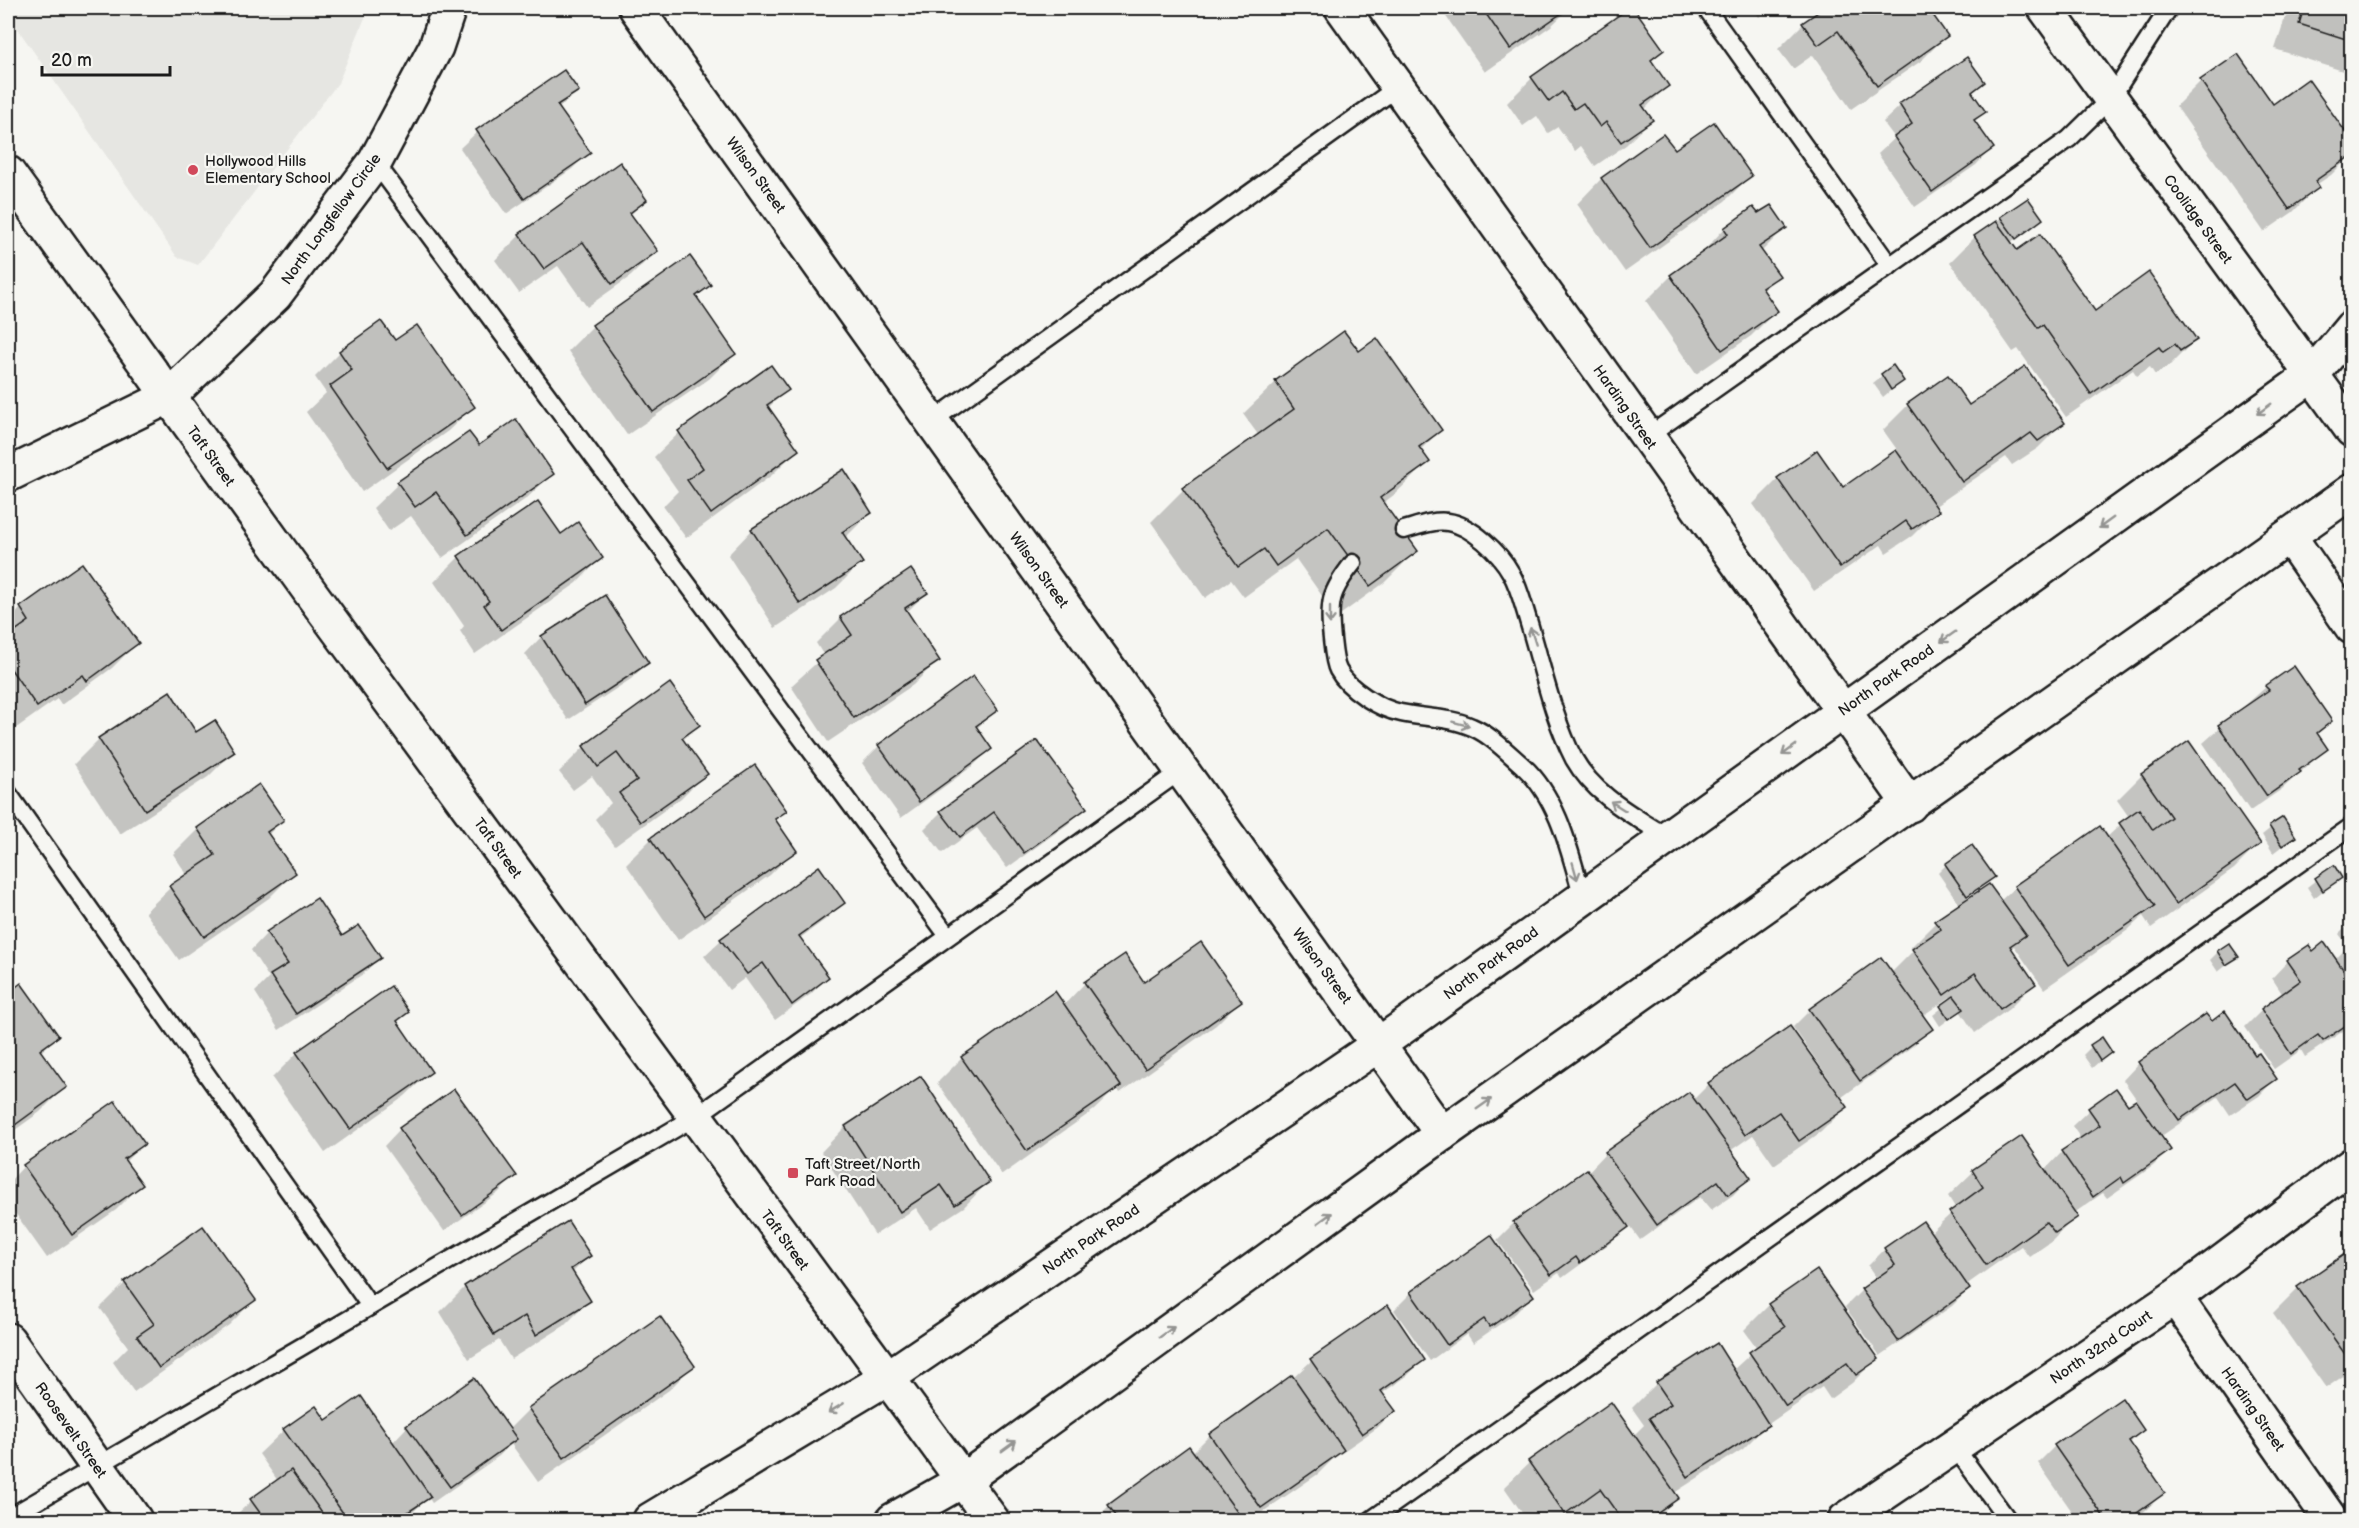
<svg xmlns="http://www.w3.org/2000/svg" width="2359" height="1528" font-family="'Balsamiq Sans',sans-serif">
	<style>
		.built { fill: #e6e6e2 }
		.shadow { fill: #0003 }
		.building { fill: #c0c0bd; stroke: #1c1c1c; stroke-width: 1.5 }
		.lines { fill: none; stroke-linecap: round; stroke-linejoin: round }
		.lane-casing { stroke: #1c1c1c; stroke-width: 21 }
		.street-casing { stroke: #1c1c1c; stroke-width: 38 }
		.secondary-casing { stroke: #1c1c1c; stroke-width: 38 }
		.lane { stroke: #f6f6f2; stroke-width: 16 }
		.street { stroke: #f6f6f2; stroke-width: 33 }
		.secondary { stroke: #f6f6f2; stroke-width: 33 }
		.oneway { stroke: #949492 }
		.poi-dot { fill: #d1495b; stroke: #f6f6f2; stroke-width: 2 }
		.labels { text-anchor: middle; stroke-width: 4.5; stroke-linejoin: round; paint-order: stroke }
		.poi-label { font-size: 15px; fill: #1c1c1c; stroke: #f6f6f2; text-anchor: start }
		.street-label { font-size: 15px; fill: #1c1c1c; stroke: #f6f6f2 }
	</style>
	<rect width="100%" height="100%" fill="#f6f6f2"/>
	<filter id="ink" filterUnits="userSpaceOnUse"><feTurbulence type="fractalNoise" baseFrequency=".0167" numOctaves="2"/><feDisplacementMap in="SourceGraphic" scale="12" xChannelSelector="R" yChannelSelector="G"/><feConvolveMatrix kernelMatrix="1 2 1 2 8 2 1 2 1" color-interpolation-filters="sRGB"/></filter>
	<g filter="url(#ink)">
		<polygon class="built" points="8,8 369,8 338,83 198,265 177,257 8,15"/>
		<g class="shadow">
			<polygon points="1440,8 1570,8 1551,26 1485,72"/>
			<polygon points="1632,8 1662,50 1650,62 1667,86 1644,110 1651,120 1626,145 1595,166 1581,146 1575,151 1558,127 1548,133 1537,116 1523,126 1507,103 1532,78"/>
			<polygon points="1753,8 1772,8 1759,17"/>
			<polygon points="1826,8 1917,8 1919,10 1926,8 1946,36 1921,61 1851,109 1813,55 1793,69 1778,49 1803,24"/>
			<polygon points="2295,8 2352,8 2352,74 2275,49 2285,18"/>
			<polygon points="1966,59 1983,82 1972,93 1984,112 1974,122 1992,148 1976,165 1915,207 1878,154 1895,138 1883,122 1900,106"/>
			<polygon points="563,72 577,91 558,109 589,152 572,169 506,214 460,148 477,132"/>
			<polygon points="2201,81 2352,154 2331,175 2316,185 2317,187 2293,212 2264,232 2176,106"/>
			<polygon points="1663,136 1674,151 1750,176 1725,201 1625,272 1577,204 1601,179"/>
			<polygon points="645,200 630,215 656,251 631,276 587,307 558,266 519,293 495,260 520,235"/>
			<polygon points="1753,209 1757,215 1785,228 1761,252 1778,276 1762,291 1776,311 1751,336 1696,374 1646,301 1671,276 1700,255 1724,229"/>
			<polygon points="2001,218 2041,219 2010,243 2016,252 2094,313 2195,340 2170,365 2155,375 2150,367 2137,376 2133,370 2066,417 2018,349 2013,352 1950,262 1975,237"/>
			<polygon points="690,258 709,285 696,298 734,354 709,379 627,435 568,351 593,326"/>
			<polygon points="395,342 473,407 448,431 362,492 306,412 326,393 315,377 340,352"/>
			<polygon points="1359,353 1441,430 1419,451 1428,462 1395,494 1382,504 1416,551 1384,583 1337,617 1296,559 1244,597 1231,580 1205,598 1151,522 1183,490 1259,436 1243,414 1276,382"/>
			<polygon points="770,367 787,389 767,409 797,450 772,475 686,538 663,506 678,491 654,457 679,433"/>
			<polygon points="1893,367 1902,381 1883,397 1873,383"/>
			<polygon points="1908,405 1969,407 2063,423 2038,448 2012,465 2006,457 1934,507 1937,511 1912,536 1886,553 1881,545 1814,591 1753,504 1778,479 1817,452 1843,489 1898,451 1883,430"/>
			<polygon points="469,434 478,447 552,474 527,498 442,558 411,516 389,531 373,508 398,484"/>
			<polygon points="538,503 561,536 601,558 577,583 475,654 460,631 464,626 434,582 459,557"/>
			<polygon points="870,513 845,538 861,563 836,588 775,628 728,555 752,530"/>
			<polygon points="911,571 926,593 906,613 938,660 913,685 828,742 791,686 824,656 816,643 841,618"/>
			<polygon points="605,597 647,663 631,679 568,720 525,654 541,637"/>
			<polygon points="21,608 137,643 112,668 61,705 57,699 12,731 8,725 8,622"/>
			<polygon points="973,678 996,710 976,729 990,749 974,765 901,818 862,763 879,746"/>
			<polygon points="2266,687 2331,721 2316,735 2326,749 2282,789 2250,811 2203,743"/>
			<polygon points="698,725 682,741 706,773 681,798 615,846 595,819 611,803 592,776 573,790 559,772 584,747"/>
			<polygon points="195,734 233,752 208,777 120,834 74,764 99,739"/>
			<polygon points="754,767 785,811 775,821 795,850 770,875 678,940 626,864 651,839"/>
			<polygon points="2142,775 2259,844 2234,869 2151,928 2143,916 2128,930 2044,989 2014,946 2010,949 2034,984 2009,1009 1975,1033 1960,1011 1940,1026 1933,1015 1952,1000 1950,997 1922,1016 1931,1029 1914,1045 1842,1097 1793,1027 1810,1010 1881,959 1891,973 1913,951 1911,947 1935,923 1960,905 1938,873 1946,865 1972,847 1993,877 1966,898 1968,900 2000,901 2015,887 2106,838 2129,817 2117,800"/>
			<polygon points="1085,807 1068,824 1007,868 977,828 942,853 924,829 941,812"/>
			<polygon points="2282,819 2294,837 2273,853 2262,835"/>
			<polygon points="282,820 268,835 294,873 269,898 179,960 145,912 170,888 188,876 173,854 198,829"/>
			<polygon points="2333,867 2340,877 2314,898 2307,887"/>
			<polygon points="843,902 826,919 800,938 827,977 811,994 775,1020 745,978 729,990 704,956 721,940"/>
			<polygon points="2352,921 2352,1025 2305,1057 2301,1050 2274,1069 2245,1027 2262,1010 2283,995 2272,978 2288,961 2312,953 2335,960 2348,946 2339,934"/>
			<polygon points="267,933 341,938 379,958 363,974 279,1030 255,992 269,978 251,950"/>
			<polygon points="2218,952 2237,957 2218,972 2210,960"/>
			<polygon points="1085,983 1144,984 1241,1000 1216,1025 1120,1093 1117,1088 1094,1110 1002,1175 937,1083 962,1058 1063,1006"/>
			<polygon points="21,985 57,1036 40,1053 65,1087 40,1112 8,1135 8,995"/>
			<polygon points="408,1012 396,1023 430,1072 405,1096 325,1153 272,1078 297,1053"/>
			<polygon points="2091,1047 2110,1052 2092,1068 2083,1055"/>
			<polygon points="2255,1057 2275,1079 2259,1096 2230,1115 2218,1097 2160,1137 2170,1150 2153,1166 2107,1198 2103,1193 2074,1213 2076,1216 2052,1241 2029,1257 2021,1246 1966,1285 1969,1289 1952,1306 1880,1356 1845,1307 1862,1290 1877,1279 1868,1266 1885,1249 1930,1233 1956,1209 1948,1196 1973,1172 2021,1138 2044,1171 2062,1152 2081,1139 2072,1126 2089,1110 2116,1090 2128,1107 2137,1100 2123,1080 2139,1063"/>
			<polygon points="921,1078 988,1182 964,1207 930,1229 916,1208 875,1235 821,1152 845,1127"/>
			<polygon points="1709,1084 1846,1107 1821,1132 1774,1165 1753,1135 1730,1151 1749,1178 1733,1195 1711,1210 1700,1197 1640,1240 1629,1225 1610,1243 1562,1278 1559,1273 1534,1290 1497,1240 1514,1223 1588,1172 1606,1153 1693,1100"/>
			<polygon points="400,1129 515,1176 498,1193 444,1231 384,1146"/>
			<polygon points="143,1144 125,1162 141,1185 116,1210 47,1258 8,1203 8,1183 24,1166"/>
			<polygon points="567,1223 589,1256 572,1273 589,1301 564,1326 511,1359 499,1340 469,1359 440,1312 465,1287"/>
			<polygon points="1491,1237 1532,1296 1516,1313 1473,1343 1467,1334 1430,1361 1394,1310 1411,1293"/>
			<polygon points="2352,1251 2352,1370 2326,1388 2273,1313 2298,1288"/>
			<polygon points="125,1283 254,1300 229,1325 134,1392 113,1362 128,1347 100,1308"/>
			<polygon points="1769,1305 1877,1358 1852,1383 1830,1399 1822,1387 1767,1425 1743,1449 1674,1493 1677,1498 1655,1520 1580,1520 1574,1512 1563,1520 1527,1520 1504,1487 1529,1463 1611,1404 1633,1436 1644,1425 1632,1408 1657,1383 1733,1370 1757,1348 1744,1330"/>
			<polygon points="1387,1307 1423,1360 1407,1376 1381,1394 1394,1411 1377,1428 1345,1450 1344,1448 1318,1474 1251,1520 1094,1520 1109,1506 1192,1453 1210,1435 1293,1378 1311,1361"/>
			<polygon points="693,1366 669,1390 538,1482 511,1444 499,1456 432,1503 428,1497 405,1520 236,1520 234,1517 251,1501 278,1481 259,1454 284,1430 326,1422 392,1443 407,1427 509,1429 529,1409"/>
			<polygon points="2121,1400 2142,1430 2129,1444 2163,1493 2146,1510 2132,1520 2078,1520 2038,1463 2055,1446"/>
			<polygon points="2199,1516 2202,1520 2193,1520"/>
		</g>
		<g class="building">
			<polygon points="1482,8 1569,8 1510,49"/>
			<polygon points="1629,8 1634,8 1664,50 1651,60 1669,86 1642,105 1653,120 1621,142 1606,122 1600,127 1583,103 1574,109 1562,92 1549,102 1531,77"/>
			<polygon points="1824,8 1928,8 1948,36 1877,86 1838,31 1818,45 1802,23"/>
			<polygon points="2304,8 2352,8 2352,41 2299,24"/>
			<polygon points="2238,54 2273,104 2308,79 2352,141 2352,155 2315,181 2319,188 2289,209 2200,80"/>
			<polygon points="1967,57 1985,82 1972,92 1986,112 1974,120 1994,148 1932,192 1894,137 1912,124 1899,104"/>
			<polygon points="564,70 579,91 557,105 591,153 524,199 476,130"/>
			<polygon points="1714,122 1752,176 1650,248 1601,178 1663,134 1675,149"/>
			<polygon points="620,162 647,200 630,213 658,251 612,284 583,242 544,269 519,234"/>
			<polygon points="2028,198 2043,219 2016,239 2000,217"/>
			<polygon points="1771,205 1787,228 1759,247 1780,276 1762,288 1778,311 1722,350 1670,275 1728,234 1724,228 1753,207 1758,213"/>
			<polygon points="1996,221 2017,250 2040,234 2095,311 2149,272 2197,340 2180,351 2175,344 2163,352 2159,347 2091,394 2043,325 2038,328 1974,236"/>
			<polygon points="690,256 711,285 696,296 736,354 653,412 592,325"/>
			<polygon points="381,321 395,340 417,325 475,407 387,468 330,386 352,370 339,351"/>
			<polygon points="1344,331 1359,351 1377,338 1442,430 1419,447 1430,462 1380,498 1418,551 1370,586 1328,528 1276,566 1264,549 1238,567 1182,488 1294,409 1275,381"/>
			<polygon points="771,365 789,390 767,405 799,450 711,514 687,480 703,468 678,431"/>
			<polygon points="1893,365 1904,381 1891,390 1881,374"/>
			<polygon points="2025,366 2065,423 2038,441 2031,433 1962,482 1907,404 1948,375 1969,405"/>
			<polygon points="516,419 554,474 467,535 436,492 415,507 397,482 469,432 479,445"/>
			<polygon points="1817,450 1843,487 1896,450 1939,511 1912,529 1906,521 1840,568 1777,478"/>
			<polygon points="844,469 872,513 842,532 863,563 800,604 751,529"/>
			<polygon points="538,501 561,534 578,522 603,558 501,630 484,605 489,601 458,556"/>
			<polygon points="82,563 139,643 87,681 83,675 37,707 8,665 8,636 29,621 20,607"/>
			<polygon points="911,569 928,593 905,608 940,661 854,718 815,660 852,635 840,617"/>
			<polygon points="605,595 649,663 585,705 541,636"/>
			<polygon points="2294,666 2332,721 2317,733 2328,749 2299,770 2301,772 2267,796 2218,725 2269,690 2265,686"/>
			<polygon points="973,676 998,710 976,726 992,749 919,802 878,745"/>
			<polygon points="670,683 700,725 682,738 708,774 640,822 619,793 637,780 617,753 598,767 583,746"/>
			<polygon points="170,691 196,732 215,720 235,752 145,810 98,738"/>
			<polygon points="1037,740 1087,808 1024,853 994,812 960,837 940,811"/>
			<polygon points="2189,741 2261,844 2176,904 2119,823 2139,809 2153,830 2171,817 2141,774"/>
			<polygon points="755,765 787,811 775,819 797,851 704,916 650,838"/>
			<polygon points="259,784 284,820 267,832 296,873 204,937 169,886 215,855 197,828"/>
			<polygon points="2283,817 2296,837 2282,846 2269,826"/>
			<polygon points="2100,826 2155,906 2069,965 2014,886"/>
			<polygon points="1972,845 1995,877 1967,896 1945,864"/>
			<polygon points="2334,865 2342,878 2323,891 2315,878"/>
			<polygon points="819,866 845,903 799,936 829,977 792,1005 763,963 747,974 720,939"/>
			<polygon points="1989,884 2026,935 2010,946 2036,984 2000,1009 1975,973 1944,995 1912,949 1941,929 1934,921"/>
			<polygon points="317,898 342,936 359,925 381,958 296,1014 270,975 288,964 266,932"/>
			<polygon points="1201,942 1242,1001 1145,1069 1084,982 1125,954 1144,982"/>
			<polygon points="2324,942 2352,982 2352,1021 2323,1041 2318,1035 2291,1054 2261,1009 2301,980 2287,960 2309,945 2313,951"/>
			<polygon points="2229,943 2239,957 2226,965 2217,951"/>
			<polygon points="1881,957 1933,1029 1860,1081 1809,1009"/>
			<polygon points="21,983 59,1036 40,1050 67,1087 15,1125 8,1115 8,993"/>
			<polygon points="391,986 409,1012 397,1021 432,1072 350,1129 296,1052"/>
			<polygon points="1055,991 1121,1086 1027,1151 961,1057"/>
			<polygon points="1954,996 1964,1009 1949,1019 1940,1006"/>
			<polygon points="2225,1011 2255,1055 2259,1053 2277,1079 2248,1099 2235,1082 2179,1120 2138,1062 2206,1014 2212,1021"/>
			<polygon points="1790,1026 1848,1107 1799,1141 1779,1112 1745,1135 1708,1083"/>
			<polygon points="2102,1037 2112,1052 2100,1061 2090,1045"/>
			<polygon points="921,1076 990,1182 955,1205 941,1185 900,1212 845,1126"/>
			<polygon points="2116,1088 2128,1105 2136,1100 2171,1150 2124,1183 2121,1177 2093,1197 2061,1151 2100,1125 2088,1108"/>
			<polygon points="454,1089 517,1176 462,1215 399,1128"/>
			<polygon points="1689,1092 1751,1178 1728,1195 1718,1181 1657,1225 1605,1152"/>
			<polygon points="115,1101 145,1144 124,1159 143,1185 72,1235 23,1165"/>
			<polygon points="2022,1136 2078,1217 2055,1233 2046,1222 1986,1265 1949,1212 1983,1187 1972,1170"/>
			<polygon points="1587,1169 1629,1227 1580,1263 1576,1257 1551,1275 1513,1222"/>
			<polygon points="568,1221 591,1256 571,1269 591,1301 536,1335 525,1316 494,1335 464,1286"/>
			<polygon points="1923,1221 1970,1289 1898,1341 1861,1289 1895,1265 1884,1248"/>
			<polygon points="203,1226 256,1300 159,1368 137,1336 154,1324 124,1282"/>
			<polygon points="1491,1235 1534,1296 1490,1327 1484,1319 1447,1345 1410,1292"/>
			<polygon points="2352,1249 2352,1364 2297,1287"/>
			<polygon points="1817,1270 1879,1359 1856,1375 1847,1363 1786,1406 1749,1352 1785,1327 1768,1304"/>
			<polygon points="1388,1305 1425,1360 1381,1391 1396,1411 1362,1434 1310,1359"/>
			<polygon points="660,1316 695,1366 564,1458 528,1408"/>
			<polygon points="1717,1343 1769,1425 1688,1477 1649,1418 1671,1404 1656,1382"/>
			<polygon points="1292,1375 1344,1450 1261,1508 1209,1434"/>
			<polygon points="474,1378 517,1439 450,1487 406,1426"/>
			<polygon points="361,1396 431,1497 396,1520 348,1520 283,1429 316,1406 326,1420"/>
			<polygon points="2122,1398 2144,1430 2129,1441 2165,1493 2127,1520 2106,1520 2054,1445"/>
			<polygon points="1611,1402 1679,1498 1648,1520 1622,1520 1600,1489 1565,1514 1528,1461"/>
			<polygon points="1189,1446 1243,1520 1119,1520 1108,1505"/>
			<polygon points="291,1470 327,1520 258,1520 263,1517 250,1499"/>
		</g>
		<g class="lines">
			<defs>
				<g id="lane">
					<polyline points="1706,8 1890,266"/>
					<polyline points="375,162 948,936"/>
					<polyline points="932,421 1398,87"/>
					<polyline points="1647,437 2069,139 2111,98 2169,8"/>
					<path d="M1404,530C1418,526 1433,520 1448,522C1471,525 1500,553 1511,573C1519,587 1523,604 1528,620C1542,665 1552,716 1574,759C1595,796 1633,815 1667,837"/>
					<path d="M1353,563C1330,592 1328,602 1332,639C1333,648 1334,662 1338,670C1348,689 1380,709 1401,713C1424,718 1450,717 1472,727C1491,735 1508,753 1523,766C1559,799 1570,853 1583,898"/>
					<polyline points="8,793 370,1306"/>
					<polyline points="1954,1446 2008,1520"/>
					<polyline points="8,1518 695,1117 1182,770"/>
					<polyline points="1371,1520 2352,826"/>
				</g>
				<g id="street">
					<polyline points="636,8 1442,1134"/>
					<polyline points="1342,8 1910,805"/>
					<polyline points="2045,8 2352,430"/>
					<polyline points="8,475 168,397 275,295 375,162 436,47 449,8"/>
					<polyline points="2289,536 2352,627"/>
					<polyline points="2175,1297 2331,1520"/>
					<polyline points="8,1340 135,1520"/>
					<polyline points="1845,1520 2175,1297 2352,1165"/>
				</g>
				<g id="secondary">
					<polyline points="8,173 313,596 992,1520"/>
					<polyline points="650,1520 887,1378 1378,1045 2312,375 2352,327"/>
					<polyline points="893,1520 962,1481 1442,1134 2352,491"/>
				</g>
			</defs>
			<use href="#lane" class="lane-casing"/>
			<use href="#street" class="street-casing"/>
			<use href="#secondary" class="secondary-casing"/>
			<use href="#lane" class="lane"/>
			<use href="#street" class="street"/>
			<use href="#secondary" class="secondary"/>
		</g>
		<defs><path id="oneway-shaft" d="M-6 0H5M1.5-3L5.5 0L1.5 3" fill="none" stroke-width="1.6" stroke-linecap="round" stroke-linejoin="round" transform="scale(1.5)"/></defs>
		<g class="oneway">
			<use href="#oneway-shaft" transform="translate(2264 409) rotate(144)"/>
			<use href="#oneway-shaft" transform="translate(2106 523) rotate(144)"/>
			<use href="#oneway-shaft" transform="translate(1330 615) rotate(90)"/>
			<use href="#oneway-shaft" transform="translate(1533 636) rotate(-108)"/>
			<use href="#oneway-shaft" transform="translate(1948 637) rotate(145)"/>
			<use href="#oneway-shaft" transform="translate(1461 724) rotate(15)"/>
			<use href="#oneway-shaft" transform="translate(1789 750) rotate(144)"/>
			<use href="#oneway-shaft" transform="translate(1618 806) rotate(-148)"/>
			<use href="#oneway-shaft" transform="translate(1575 871) rotate(74)"/>
			<use href="#oneway-shaft" transform="translate(1484 1104) rotate(-35)"/>
			<use href="#oneway-shaft" transform="translate(1325 1218) rotate(-36)"/>
			<use href="#oneway-shaft" transform="translate(1167 1332) rotate(-36)"/>
			<use href="#oneway-shaft" transform="translate(836 1408) rotate(149)"/>
			<use href="#oneway-shaft" transform="translate(1009 1446) rotate(-36)"/>
		</g>
	</g>
	<g class="poi-dot">
		<circle cx="193" cy="170" r="6"/>
		<rect x="787" y="1167" width="12" height="12" rx="3"/>
	</g>
	<g class="labels">
		<g class="poi-label">
			<text x="205" y="166">Hollywood Hills<tspan x="205" dy="17">Elementary School</tspan></text>
			<text x="805" y="1169">Taft Street/North<tspan x="805" dy="17">Park Road</tspan></text>
		</g>
		<g class="street-label">
			<text transform="translate(756 175) rotate(54)" y="5">Wilson Street</text>
			<text transform="translate(331 219) rotate(-54)" y="5">North Longfellow Circle</text>
			<text transform="translate(2198 219) rotate(54)" y="5">Coolidge Street</text>
			<text transform="translate(1625 407) rotate(55)" y="5">Harding Street</text>
			<text transform="translate(211 456) rotate(54)" y="5">Taft Street</text>
			<text transform="translate(1039 570) rotate(54)" y="5">Wilson Street</text>
			<text transform="translate(1886 680) rotate(-35)" y="5">North Park Road</text>
			<text transform="translate(498 848) rotate(54)" y="5">Taft Street</text>
			<text transform="translate(1491 963) rotate(-36)" y="5">North Park Road</text>
			<text transform="translate(1322 966) rotate(54)" y="5">Wilson Street</text>
			<text transform="translate(1091 1239) rotate(-34)" y="5">North Park Road</text>
			<text transform="translate(785 1240) rotate(54)" y="5">Taft Street</text>
			<text transform="translate(2101 1347) rotate(-34)" y="5">North 32nd Court</text>
			<text transform="translate(2253 1409) rotate(55)" y="5">Harding Street</text>
			<text transform="translate(71 1430) rotate(55)" y="5">Roosevelt Street</text>
		</g>
	</g>
	<rect width="2359" height="1528" fill="none" stroke="#f6f6f2" stroke-width="30"/>
	<rect x="15" y="15" width="2329" height="1498" fill="none" stroke="#1c1c1c" stroke-width="2" filter="url(#ink)"/>
	<path d="M42 66v9h128v-9" fill="none" stroke="#1c1c1c" stroke-width="3"/>
	<text x="51" y="66" font-size="18" fill="#1c1c1c" stroke="#f6f6f2" stroke-width="4.5" paint-order="stroke">20 m</text>
</svg>
